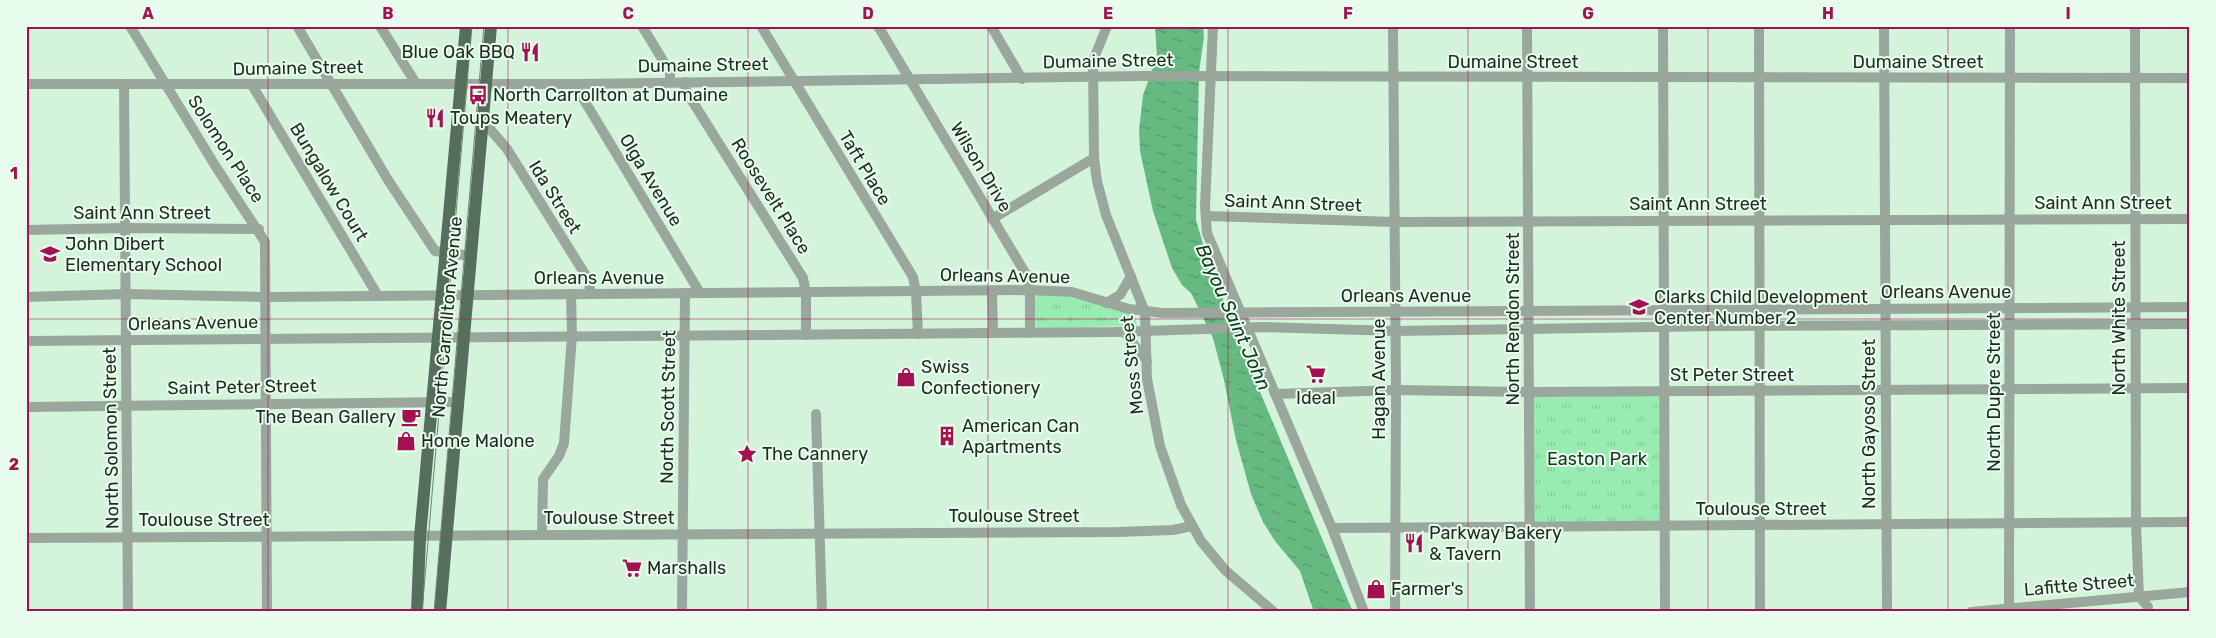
<svg xmlns="http://www.w3.org/2000/svg" width="2216" height="638" font-family="Rubik,sans-serif">
	<style>
		.park { fill: url(#park-tufts) }
		.water { fill: url(#water-ripples) }
		.lines { fill: none; stroke-linecap: round; stroke-linejoin: round }
		.minor { stroke: #99a79c; stroke-width: 10 }
		.major { stroke: #566f5d; stroke-width: 12 }
		.tram { stroke: #6f8474; stroke-width: 1 }
		.grid { fill: none; stroke: #a41151; stroke-width: 1; stroke-opacity: 0.55 }
		.labels { text-anchor: middle; stroke-width: 4; stroke-linejoin: round; paint-order: stroke }
		.poi-label { font-size: 18px; fill: #1f2b22; stroke: #e9fdee; text-anchor: start }
		.street-label { font-size: 18px; fill: #1f2b22; stroke: #e9fdee }
		.park-label { font-size: 18px; fill: #143821; stroke: #e9fdee }
		.water-label { font-size: 19px; font-style: italic; fill: #143821; stroke: #e9fdee }
		.neatline { fill: none; stroke: #a41151; stroke-width: 2 }
		.grid-label { font-size: 16px; text-anchor: middle; font-weight: bold; fill: #a41151 }
	</style>
	<defs>
		<pattern id="park-tufts" width="24" height="20" patternUnits="userSpaceOnUse" patternTransform="scale(1.25)"><rect width="24" height="20" fill="#99ecb1"/><path d="M3 7l-1-3M5 7V3M7 7l1-3M15 17l-1-3M17 17v-4M19 17l1-3" fill="none" stroke="#83cb98"/></pattern>
		<pattern id="water-ripples" width="26" height="14" patternUnits="userSpaceOnUse" patternTransform="scale(1.25)"><rect width="26" height="14" fill="#66ba81"/><path d="M2 4q2-2 4 0t4 0M15 11q2-2 4 0t4 0" fill="none" stroke="#539769"/></pattern>
	</defs>
	<rect width="100%" height="100%" fill="#d3f4db"/>
	<g class="park">
		<polygon points="1038,295 1074,297 1135,315 1137,326 1038,328 1035,325 1035,298"/>
		<rect x="1530" y="392" width="135" height="134"/>
	</g>
	<polygon class="water" points="1155,26 1203,26 1204,37 1199,72 1196,220 1212,274 1234,324 1236,335 1353,612 1314,612 1300,571 1275,541 1263,522 1251,494 1236,440 1224,380 1213,338 1191,293 1182,285 1172,268 1153,211 1140,151 1139,130 1143,95 1157,57"/>
	<g class="lines">
		<g class="minor">
			<polyline points="130,26 216,167 265,242 267,612"/>
			<polyline points="297,26 388,180 435,251 470,256"/>
			<polyline points="380,26 415,82"/>
			<polyline points="642,26 670,72 670,82"/>
			<polyline points="761,26 913,277 916,292 918,334"/>
			<polyline points="878,26 1027,276 1030,290 1030,333"/>
			<polyline points="991,26 1022,79"/>
			<polyline points="1107,26 1093,61 1094,158 1097,181 1106,215 1145,312 1147,379 1160,446 1181,505 1201,541 1225,570 1274,612"/>
			<polyline points="1213,26 1205,207 1207,233 1332,528 1364,612"/>
			<polyline points="1393,26 1396,390 1395,612"/>
			<polyline points="1527,26 1530,612"/>
			<polyline points="1663,26 1665,612"/>
			<polyline points="1759,26 1760,612"/>
			<polyline points="1884,26 1887,612"/>
			<polyline points="2135,26 2136,524 2139,596 2148,607"/>
			<polyline points="685,82 686,91 803,278 806,293 806,335"/>
			<polyline points="26,84 578,84 1145,76 2190,78"/>
			<polyline points="124,84 128,612"/>
			<polyline points="578,84 578,90 700,293"/>
			<polyline points="252,85 378,296"/>
			<polyline points="483,121 507,149 588,279 591,294"/>
			<polyline points="1206,216 1394,222 2190,219"/>
			<polyline points="992,219 1094,158"/>
			<polyline points="26,230 125,228 259,229"/>
			<polyline points="992,291 993,333"/>
			<polyline points="26,297 126,294 266,297 1030,290 1072,292 1129,309 1163,313 2190,307"/>
			<polyline points="1106,303 1120,295 1131,276"/>
			<polyline points="1124,332 1147,361"/>
			<polyline points="26,341 1115,332 1264,327 1395,331 1719,326 2190,324"/>
			<polyline points="1275,394 1396,390 1530,392 2190,388"/>
			<polyline points="26,407 457,402"/>
			<polyline points="816,414 822,612"/>
			<polyline points="1332,528 2190,522"/>
			<polyline points="542,535 543,479 559,456 564,443 572,336 571,294"/>
			<polyline points="26,538 1118,532 1173,530 1192,526"/>
			<polyline points="2009,608 2010,26"/>
			<polyline points="682,612 685,293"/>
			<polyline points="1971,612 2190,592"/>
		</g>
		<g class="major">
			<polyline points="417,612 420,537 466,26"/>
			<polyline points="440,612 491,26"/>
		</g>
		<g class="tram">
			<polyline points="422,612 472,26"/>
			<polyline points="434,612 484,26"/>
		</g>
	</g>
	<path class="grid" d="M268,26V612M508,26V612M748,26V612M988,26V612M1228,26V612M1468,26V612M1708,26V612M1948,26V612M26,319H2190"/>
	<defs>
		<symbol id="restaurant-bare" viewBox="-9 -9 18 18"><path d="M-5-6h1v4h1v-4h1v4h1v-4h1v5L-1.5 .5V6h-2V.5L-5-1ZM5-6V6H3V1.5H1.5Q1.5-4 5-6Z" fill="#a41151" stroke="#e9fdee" stroke-width="2.5" paint-order="stroke"/></symbol>
		<symbol id="bus-bare" viewBox="-9 -9 18 18"><path d="M-5-6H5V4H4V6H2V4H-2V6H-4V4H-5ZM-3.5-4V0h7V-4ZM-3.5 1.2v1.5H-2V1.2ZM2 1.2v1.5H3.5V1.2Z" fill="#a41151" stroke="#e9fdee" stroke-width="2.5" paint-order="stroke"/></symbol>
		<symbol id="school-bare" viewBox="-9 -9 18 18"><path d="M0-5L7-2L0 1L-7-2ZM-4 1L0 2.5L4 1V4Q0 6-4 4Z" fill="#a41151" stroke="#e9fdee" stroke-width="2.5" paint-order="stroke"/></symbol>
		<symbol id="supermarket-bare" viewBox="-9 -9 18 18"><path d="M-6-5.5h2.5l.6 2H6L4.5 2H-2.5L-4.4-4H-6ZM-1.5 3.2a1.3 1.3 0 1 0 .1 0ZM3 3.2a1.3 1.3 0 1 0 .1 0Z" fill="#a41151" stroke="#e9fdee" stroke-width="2.5" paint-order="stroke"/></symbol>
		<symbol id="shop-bare" viewBox="-9 -9 18 18"><path d="M-5-2.5h2.3a2.7 3.5 0 0 1 5.4 0H5L5.5 6h-11ZM-1.5-2.5h3a1.5 2.3 0 0 0-3 0Z" fill="#a41151" stroke="#e9fdee" stroke-width="2.5" paint-order="stroke"/></symbol>
		<symbol id="cafe-bare" viewBox="-9 -9 18 18"><path d="M-5.5-4.5H6V0H3Q3 3.5 0 3.5H-2.5Q-5.5 3.5-5.5 0ZM3-3.2v2h1.7v-2ZM-6 4.5H4V6H-6Z" fill="#a41151" stroke="#e9fdee" stroke-width="2.5" paint-order="stroke"/></symbol>
		<symbol id="building-bare" viewBox="-9 -9 18 18"><path d="M-4-6H4V6H1V3H-1V6H-4ZM-2.5-4.3h1.7v1.8h-1.7ZM.8-4.3h1.7v1.8H.8ZM-2.5-1h1.7V.8h-1.7ZM.8-1h1.7V.8H.8Z" fill="#a41151" stroke="#e9fdee" stroke-width="2.5" paint-order="stroke"/></symbol>
		<symbol id="sight-bare" viewBox="-9 -9 18 18"><path d="M0-6L1.8-2.2L6-1.7L2.9 1.2L3.7 5.4L0 3.3L-3.7 5.4L-2.9 1.2L-6-1.7L-1.8-2.2Z" fill="#a41151" stroke="#e9fdee" stroke-width="2.5" paint-order="stroke"/></symbol>
	</defs>
	<g fill-rule="evenodd">
		<use href="#restaurant-bare" x="516" y="38" width="28" height="28"/>
		<use href="#bus-bare" x="464" y="81" width="28" height="28"/>
		<use href="#restaurant-bare" x="421" y="104" width="28" height="28"/>
		<use href="#school-bare" x="36" y="240" width="28" height="28"/>
		<use href="#school-bare" x="1625" y="293" width="28" height="28"/>
		<use href="#supermarket-bare" x="1302" y="360" width="28" height="28"/>
		<use href="#shop-bare" x="892" y="363" width="28" height="28"/>
		<use href="#cafe-bare" x="397" y="403" width="28" height="28"/>
		<use href="#building-bare" x="933" y="422" width="28" height="28"/>
		<use href="#shop-bare" x="392" y="427" width="28" height="28"/>
		<use href="#sight-bare" x="733" y="440" width="28" height="28"/>
		<use href="#restaurant-bare" x="1400" y="529" width="28" height="28"/>
		<use href="#supermarket-bare" x="618" y="554" width="28" height="28"/>
		<use href="#shop-bare" x="1362" y="575" width="28" height="28"/>
	</g>
	<g class="labels">
		<g class="poi-label">
			<text x="515" y="58" text-anchor="end">Blue Oak BBQ</text>
			<text x="493" y="101">North Carrollton at Dumaine</text>
			<text x="450" y="124">Toups Meatery</text>
			<text x="65" y="250">John Dibert<tspan x="65" dy="21">Elementary School</tspan></text>
			<text x="1654" y="303">Clarks Child Development<tspan x="1654" dy="21">Center Number 2</tspan></text>
			<text x="921" y="373">Swiss<tspan x="921" dy="21">Confectionery</tspan></text>
			<text x="1316" y="404" text-anchor="middle">Ideal</text>
			<text x="396" y="423" text-anchor="end">The Bean Gallery</text>
			<text x="962" y="432">American Can<tspan x="962" dy="21">Apartments</tspan></text>
			<text x="421" y="447">Home Malone</text>
			<text x="762" y="460">The Cannery</text>
			<text x="1429" y="539">Parkway Bakery<tspan x="1429" dy="21">&amp; Tavern</tspan></text>
			<text x="647" y="574">Marshalls</text>
			<text x="1391" y="595">Farmer's</text>
		</g>
		<g class="street-label">
			<text transform="translate(1108 61) rotate(-1)" y="6">Dumaine Street</text>
			<text x="1513" y="68">Dumaine Street</text>
			<text x="1918" y="68">Dumaine Street</text>
			<text transform="translate(703 65) rotate(-1)" y="6">Dumaine Street</text>
			<text transform="translate(298 68) rotate(-1)" y="6">Dumaine Street</text>
			<text transform="translate(226 149) rotate(57)" y="6">Solomon Place</text>
			<text transform="translate(981 167) rotate(59)" y="6">Wilson Drive</text>
			<text transform="translate(865 168) rotate(59)" y="6">Taft Place</text>
			<text transform="translate(651 180) rotate(59)" y="6">Olga Avenue</text>
			<text transform="translate(329 182) rotate(59)" y="6">Bungalow Court</text>
			<text transform="translate(771 196) rotate(58)" y="6">Roosevelt Place</text>
			<text transform="translate(555 197) rotate(58)" y="6">Ida Street</text>
			<text transform="translate(1293 203) rotate(2)" y="6">Saint Ann Street</text>
			<text x="2103" y="209">Saint Ann Street</text>
			<text x="1698" y="210">Saint Ann Street</text>
			<text x="142" y="219">Saint Ann Street</text>
			<text transform="translate(1005 276) rotate(1)" y="6">Orleans Avenue</text>
			<text x="599" y="284">Orleans Avenue</text>
			<text x="1946" y="298">Orleans Avenue</text>
			<text x="1406" y="302">Orleans Avenue</text>
			<text transform="translate(447 317) rotate(-85)" y="6">North Carrollton Avenue</text>
			<text transform="translate(2119 318) rotate(-90)" y="6">North White Street</text>
			<text transform="translate(1513 319) rotate(-90)" y="6">North Rendon Street</text>
			<text transform="translate(193 323) rotate(-1)" y="6">Orleans Avenue</text>
			<text transform="translate(1132 365) rotate(-96)" y="6">Moss Street</text>
			<text x="1732" y="381">St Peter Street</text>
			<text transform="translate(1379 379) rotate(-90)" y="6">Hagan Avenue</text>
			<text transform="translate(242 387) rotate(-1)" y="6">Saint Peter Street</text>
			<text transform="translate(1994 392) rotate(-90)" y="6">North Dupre Street</text>
			<text transform="translate(668 407) rotate(-89)" y="6">North Scott Street</text>
			<text transform="translate(1869 424) rotate(-90)" y="6">North Gayoso Street</text>
			<text transform="translate(111 438) rotate(-91)" y="6">North Solomon Street</text>
			<text x="1761" y="515">Toulouse Street</text>
			<text x="1014" y="522">Toulouse Street</text>
			<text x="609" y="524">Toulouse Street</text>
			<text x="204" y="526">Toulouse Street</text>
			<text transform="translate(2079 585) rotate(-5)" y="6">Lafitte Street</text>
		</g>
		<g class="park-label">
			<text x="1597" y="465">Easton Park</text>
		</g>
		<g class="water-label">
			<text transform="translate(1234 317) rotate(66)" y="7">Bayou Saint John</text>
		</g>
	</g>
	<rect width="2216" height="638" fill="none" stroke="#e9fdee" stroke-width="55"/>
	<rect x="28" y="28" width="2160" height="582" class="neatline"/>
	<g class="grid-label">
		<text x="148" y="19">A</text>
		<text x="388" y="19">B</text>
		<text x="628" y="19">C</text>
		<text x="868" y="19">D</text>
		<text x="1108" y="19">E</text>
		<text x="1348" y="19">F</text>
		<text x="1588" y="19">G</text>
		<text x="1828" y="19">H</text>
		<text x="2068" y="19">I</text>
		<text x="14" y="179">1</text>
		<text x="14" y="470">2</text>
	</g>
</svg>
